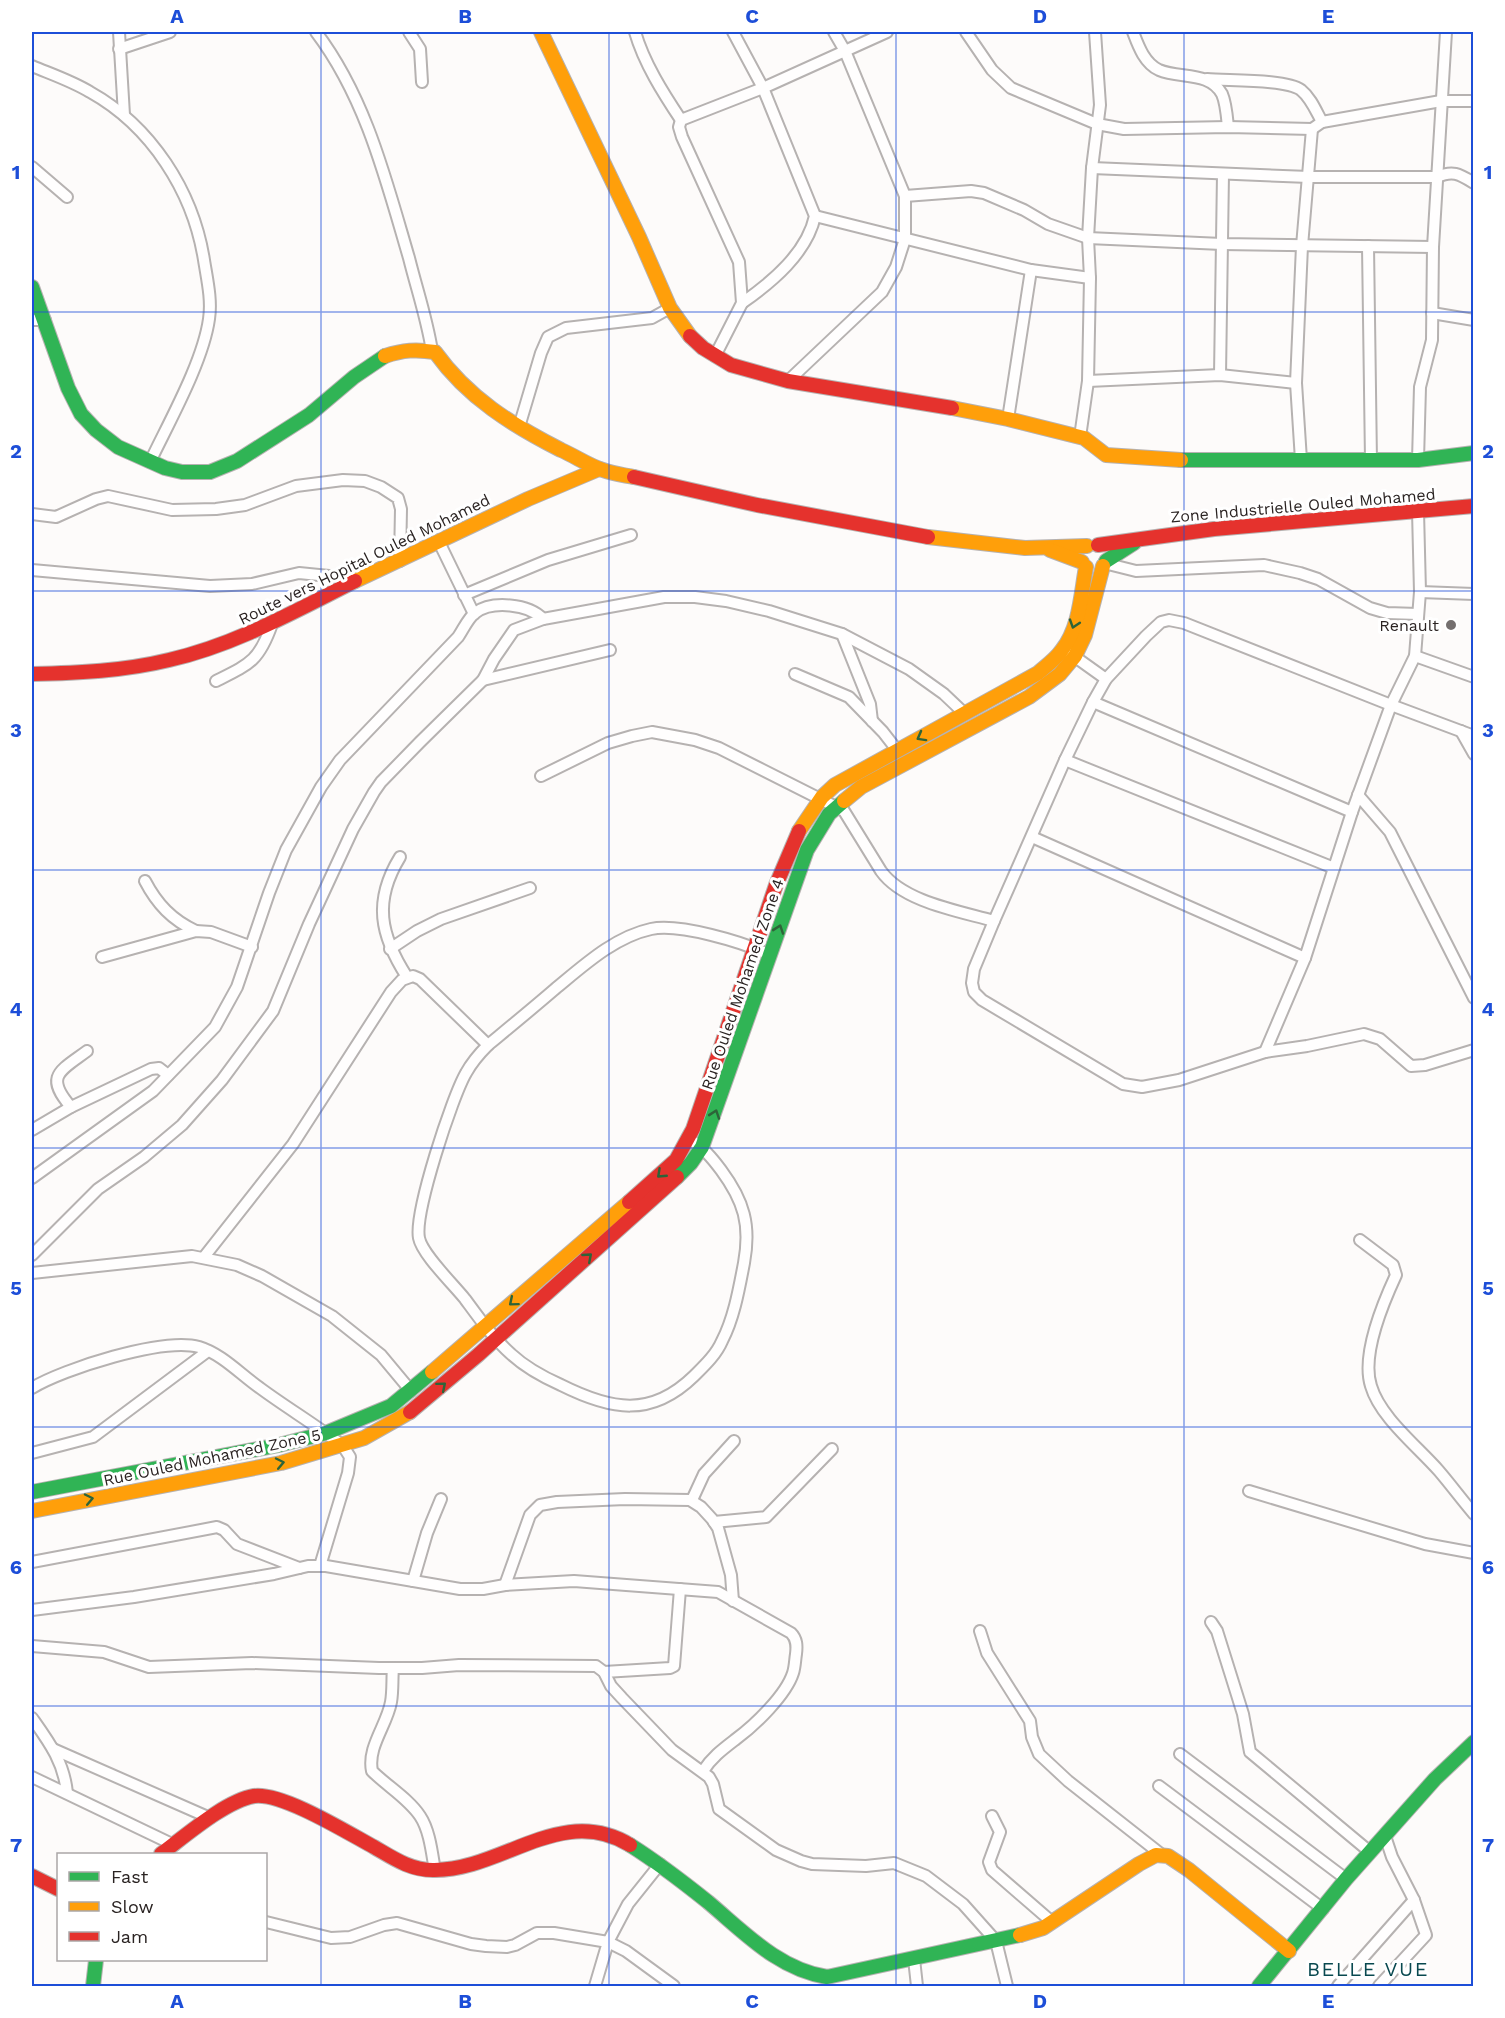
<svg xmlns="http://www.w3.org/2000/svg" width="1505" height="2018" font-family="'Work Sans',sans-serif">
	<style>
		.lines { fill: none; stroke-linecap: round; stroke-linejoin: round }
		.street-casing { stroke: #b6b2b1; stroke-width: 14 }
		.fast-casing { stroke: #b6b2b1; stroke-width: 16 }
		.slow-casing { stroke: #b6b2b1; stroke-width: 16 }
		.jam-casing { stroke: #b6b2b1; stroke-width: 16 }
		.street { stroke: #fffefe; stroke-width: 10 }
		.fast { stroke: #30b455; stroke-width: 14 }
		.slow { stroke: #ff9f0a; stroke-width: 14 }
		.jam { stroke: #e5322d; stroke-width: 14 }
		.oneway { stroke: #2d6439 }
		.grid { fill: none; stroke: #1d4ed8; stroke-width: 1.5; stroke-opacity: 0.55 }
		.poi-dot { fill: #746f6e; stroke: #fff; stroke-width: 2 }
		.labels { text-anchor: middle; stroke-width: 6; stroke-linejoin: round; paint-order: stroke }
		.street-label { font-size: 16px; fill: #2a2322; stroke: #fff }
		.poi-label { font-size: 16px; fill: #2a2322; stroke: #fff; text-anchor: end }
		.quarter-label { font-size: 20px; letter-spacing: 1.5px; fill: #094950; stroke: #fff }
		.neatline { fill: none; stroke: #1d4ed8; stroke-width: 2 }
		.grid-label { font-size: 20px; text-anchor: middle; font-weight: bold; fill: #1d4ed8 }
	</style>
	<rect width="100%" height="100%" fill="#fdfbfa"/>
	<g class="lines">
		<defs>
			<g id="street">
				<polyline points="119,32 124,115"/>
				<path d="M316,32C366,98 386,180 409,258C417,290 427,319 432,351"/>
				<polyline points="409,32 420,49 422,82"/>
				<path d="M635,32C644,63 663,93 681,120"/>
				<path d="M733,32L763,88L815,216C807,253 772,282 742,303"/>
				<polyline points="966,32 992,70 1011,88 1097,124 1124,129 1228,127 1312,129 1322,122 1441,101 1474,101"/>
				<path d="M1133,32C1138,45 1144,63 1159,70C1180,79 1209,71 1222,94C1226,103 1227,117 1228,127"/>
				<polyline points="119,49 170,32"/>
				<path d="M32,66C51,74 72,81 90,92C151,126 193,191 204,260C207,279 212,300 209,319C203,362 169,422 150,462"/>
				<path d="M1207,79C1227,81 1286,79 1301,90C1311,98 1316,111 1322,122"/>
				<polyline points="32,167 67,197"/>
				<path d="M1092,168L1309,177H1437C1453,170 1459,174 1474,183"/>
				<polyline points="905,196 971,191 984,193 1024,210 1048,224 1088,238 1222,244 1433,247"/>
				<polyline points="815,216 1031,270 1090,278"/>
				<polyline points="1368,246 1371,461"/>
				<polyline points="1432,313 1474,320"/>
				<polyline points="32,320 45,320"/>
				<polyline points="715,356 742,303 739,262 682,137 679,127 681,120 763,88 887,32"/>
				<polyline points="1220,375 1223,174"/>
				<polyline points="788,381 882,292 896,267 905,239 905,196 845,51 834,32"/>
				<polyline points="1088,381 1220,375 1296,383"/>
				<polyline points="1008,419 1031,270"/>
				<polyline points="519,427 541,353 548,337 566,328 652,318 670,308"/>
				<polyline points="1080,437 1088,381 1090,278 1088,238 1092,168 1100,105 1095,32"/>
				<polyline points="1301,460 1296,383 1302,246 1312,129"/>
				<polyline points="1418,460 1420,387 1432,340 1433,247 1446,32"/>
				<polyline points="32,514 56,517 96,499 108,496 172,510 216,509 245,505 296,486 343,480 365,481 381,487 398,498 401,509 400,561"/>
				<polyline points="439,542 474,614"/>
				<polyline points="1104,563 1136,571 1264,565 1300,573 1318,579 1370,608 1387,613 1418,614"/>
				<polyline points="32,570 210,586 252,584 299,573 359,579"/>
				<polyline points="1420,592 1474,594"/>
				<polyline points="464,595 548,560 631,535"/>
				<polyline points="842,634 870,704 872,721"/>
				<polyline points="1071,654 1106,679"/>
				<polyline points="1415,656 1474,677"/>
				<polyline points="795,674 849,697 883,732 897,750"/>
				<polyline points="483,680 610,650"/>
				<path d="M216,681C250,664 259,661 272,624"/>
				<polyline points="1093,702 1352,812"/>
				<polyline points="1461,731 1474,754"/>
				<polyline points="1474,736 1391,705 1184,623 1169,620 1161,622 1146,636 1106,679 1093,702 1065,760 994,921 974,969 972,983 974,992 982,1000 1123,1084 1142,1087 1179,1080 1265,1052 1307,1046 1364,1034 1380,1039 1411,1066 1425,1065 1474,1050"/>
				<polyline points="1065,760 1334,868"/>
				<path d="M541,776L608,743L632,736L652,732L695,740L719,748L844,811L881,871C903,902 959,911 994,921"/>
				<polyline points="1358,795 1390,832 1474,998"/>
				<polyline points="1032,837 1305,958"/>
				<path d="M400,857C373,901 380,935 407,977"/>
				<path d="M145,881C157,904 172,920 196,931"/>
				<polyline points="390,949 417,931 441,919 530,888"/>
				<polyline points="102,957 196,931 211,932 252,947"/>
				<polyline points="1265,1052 1305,958 1352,812 1391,705 1415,656 1420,592 1418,511"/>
				<path d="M71,1107C44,1076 60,1071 87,1051"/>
				<polyline points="32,1130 71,1107 151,1069 159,1068 168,1075"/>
				<path d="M689,1139C703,1147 712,1158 721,1170C744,1201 751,1225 744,1263C739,1289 734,1318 722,1341C716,1355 704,1366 694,1376C651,1418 611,1410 561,1385C543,1377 526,1368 511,1354C493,1338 479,1318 465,1299C453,1284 422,1254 419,1238C414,1213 452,1097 466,1073C472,1062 480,1053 488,1045C511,1026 533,1008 555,989C583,966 614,937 651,929C679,923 743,942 770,955"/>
				<path d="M32,1178L153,1091L215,1027L237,987L269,893L286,850L321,787L340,760L458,637C463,630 468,618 475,613C492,600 529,604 543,619"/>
				<path d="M1360,1240L1393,1265L1396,1275C1383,1303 1361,1355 1371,1386C1380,1417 1417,1446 1439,1471C1451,1485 1462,1500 1474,1514"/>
				<polyline points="32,1255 98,1189 144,1157 182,1125 222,1080 273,1011 309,924 353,829 374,792 381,782 420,742 483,680 494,659 514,630 543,619 664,597 695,597 726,601 769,611 842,634 909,669 944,694 964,713"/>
				<polyline points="204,1257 293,1144 391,992 402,980 413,976 420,979 488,1045"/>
				<polyline points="32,1273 192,1256 237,1265 262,1276 332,1316 381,1355 411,1391"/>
				<path d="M32,1388C63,1369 163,1337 199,1347C222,1354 240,1374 260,1388C287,1408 316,1425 343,1446L350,1457L348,1473L320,1566"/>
				<polyline points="32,1453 93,1437 208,1351"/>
				<polyline points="1249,1491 1425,1544 1474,1553"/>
				<polyline points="692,1500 704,1474 734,1441"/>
				<polyline points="714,1522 766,1517 832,1449"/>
				<polyline points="32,1562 217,1527 224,1530 237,1544 299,1568"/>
				<polyline points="413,1581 427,1533 441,1499"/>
				<polyline points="505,1585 530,1515 540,1505 557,1502 625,1499 690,1500 701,1507 712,1519 718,1528 731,1575 733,1601"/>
				<path d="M32,1610L134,1597L274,1574L308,1566H326L460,1589H483L505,1585L574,1581L718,1592L791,1633C797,1639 797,1646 796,1654C795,1660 795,1667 793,1673C786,1695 755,1725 736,1739C723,1749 712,1757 703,1771"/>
				<polyline points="1211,1622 1217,1631 1243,1714 1250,1752 1370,1852"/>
				<polyline points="980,1631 987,1653 1030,1721 1032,1737 1039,1754 1068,1781 1162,1855"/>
				<polyline points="32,1646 104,1652 149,1667 252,1663 379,1668 422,1668 459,1665 596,1666 604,1672 611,1686 622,1698 672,1750 709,1777 713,1784 719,1809 776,1850 801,1861 812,1864 866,1866 894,1863 926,1876 963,1904 996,1941 1007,1986"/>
				<path d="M393,1668C392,1679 393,1691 391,1702C387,1725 367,1747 372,1771C387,1786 409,1799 420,1816C430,1831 432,1854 435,1871"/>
				<polyline points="604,1672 670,1668 674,1666 680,1589"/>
				<path d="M32,1718C49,1742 64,1762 67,1793"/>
				<polyline points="53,1749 210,1818"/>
				<polyline points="1180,1754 1346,1879"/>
				<polyline points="32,1777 174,1845"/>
				<polyline points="1159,1786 1323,1909"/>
				<polyline points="992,1816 1000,1832 989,1862 992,1870 1052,1922"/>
				<polyline points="660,1864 628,1904 608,1942 626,1951 674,1986"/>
				<polyline points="266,1922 331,1938 350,1937 384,1925 397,1923 471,1944 486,1946 507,1947 515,1945 537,1933 554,1933 608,1942 595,1986"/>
				<polyline points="914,1959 917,1986"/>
				<polyline points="1338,1986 1414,1900"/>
				<polyline points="1379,1986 1426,1935 1414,1900 1392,1857 1385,1836"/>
			</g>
			<g id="fast">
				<polyline points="32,287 68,388 81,414 96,430 118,447 165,468 182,472 210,472 237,461 309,415 354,377 385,356"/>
				<polyline points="1181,460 1418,460 1474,453"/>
				<polyline points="1106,561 1134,543"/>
				<polyline points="677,1177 691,1163 702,1147 807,850 829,814 844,801"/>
				<polyline points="32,1492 279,1445 326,1433 391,1406 432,1372"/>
				<path d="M630,1845C657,1862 683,1882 708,1902C745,1933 778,1969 827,1977L1020,1935"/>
				<polyline points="93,1986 96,1960"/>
				<polyline points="1259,1986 1346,1879 1435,1779 1474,1742"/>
			</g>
			<g id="slow">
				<polyline points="541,32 639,237 670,308 690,336"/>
				<path d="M385,356C403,350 416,349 435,352C468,398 512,425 561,450C575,456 589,466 603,470C613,474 624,475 634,477"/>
				<polyline points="952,408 1008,419 1084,438 1106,455 1181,460"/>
				<polyline points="928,537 1025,548 1087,546"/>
				<polyline points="1050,550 1082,562"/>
				<polyline points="355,581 528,499 599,469"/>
				<polyline points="844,801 861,787 1029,697 1060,674 1075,656 1085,635 1103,566"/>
				<path d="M799,831L822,797L835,785L1038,673C1046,666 1056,659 1062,650C1080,627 1081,594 1086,567"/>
				<polyline points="432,1372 629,1202"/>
				<polyline points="32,1511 281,1463 364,1438 410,1412"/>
				<polyline points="1020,1935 1043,1928 1139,1864 1156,1855 1168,1856 1189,1870 1289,1951"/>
			</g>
			<g id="jam">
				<polyline points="690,336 703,348 731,365 788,381 952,408"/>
				<polyline points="634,477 757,505 928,537"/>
				<polyline points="1098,545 1214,529 1474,506"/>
				<path d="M32,674C78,673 124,671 169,660C235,645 295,611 355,581"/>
				<polyline points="629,1202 676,1160 693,1129 776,885 799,831"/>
				<polyline points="410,1412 478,1355 677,1177"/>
				<path d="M161,1854C184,1837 225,1801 254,1796C282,1792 348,1833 374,1847C393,1858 410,1870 433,1870C502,1871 561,1803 630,1845"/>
				<polyline points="32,1876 58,1889"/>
			</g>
		</defs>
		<use href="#street" class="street-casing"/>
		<use href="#fast" class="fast-casing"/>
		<use href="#slow" class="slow-casing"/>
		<use href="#jam" class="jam-casing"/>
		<use href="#street" class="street"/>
		<use href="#fast" class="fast"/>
		<use href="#slow" class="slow"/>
		<use href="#jam" class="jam"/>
	</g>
	<defs><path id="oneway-chevron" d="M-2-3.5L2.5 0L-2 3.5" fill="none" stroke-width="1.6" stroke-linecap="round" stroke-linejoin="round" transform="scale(1.5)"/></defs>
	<g class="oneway">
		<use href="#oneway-chevron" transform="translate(1074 624) rotate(108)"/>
		<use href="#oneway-chevron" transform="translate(921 737) rotate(151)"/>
		<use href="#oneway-chevron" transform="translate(779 929) rotate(-71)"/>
		<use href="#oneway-chevron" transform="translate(715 1114) rotate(-71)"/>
		<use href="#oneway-chevron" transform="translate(661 1174) rotate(137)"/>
		<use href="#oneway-chevron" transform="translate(588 1257) rotate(-41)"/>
		<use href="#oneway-chevron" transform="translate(513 1302) rotate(140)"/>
		<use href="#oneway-chevron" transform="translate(442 1386) rotate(-40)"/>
		<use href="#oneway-chevron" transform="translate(280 1463) rotate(-12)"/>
		<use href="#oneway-chevron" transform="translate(89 1499) rotate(-12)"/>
	</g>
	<path class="grid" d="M321,32V1986M609,32V1986M896,32V1986M1184,32V1986M32,312H1474M32,591H1474M32,870H1474M32,1148H1474M32,1427H1474M32,1706H1474"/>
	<circle class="poi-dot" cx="1451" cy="625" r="6"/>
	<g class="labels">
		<g class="street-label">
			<text transform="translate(1303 505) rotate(-5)" y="6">Zone Industrielle Ouled Mohamed</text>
			<text transform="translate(364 559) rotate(-26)" y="6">Route vers Hopital Ouled Mohamed</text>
			<text transform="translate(742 984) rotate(-71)" y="6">Rue Ouled Mohamed Zone 4</text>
			<text transform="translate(212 1457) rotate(-12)" y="6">Rue Ouled Mohamed Zone 5</text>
		</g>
		<g class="poi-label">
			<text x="1439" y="631">Renault</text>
		</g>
		<g class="quarter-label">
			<text x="1368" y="1976">BELLE VUE</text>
		</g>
	</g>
	<rect width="1505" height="2018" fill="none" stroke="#ffffff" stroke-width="66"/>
	<rect x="57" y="1853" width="210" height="108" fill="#ffffff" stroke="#aaa7a7" stroke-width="1.5"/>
	<rect x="69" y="1872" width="30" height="9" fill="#30b455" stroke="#aaa7a7" stroke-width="1.5"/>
	<text x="111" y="1883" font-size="18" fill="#2a2322">Fast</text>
	<rect x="69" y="1902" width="30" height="9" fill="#ff9f0a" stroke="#aaa7a7" stroke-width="1.5"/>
	<text x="111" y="1913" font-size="18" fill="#2a2322">Slow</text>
	<rect x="69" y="1932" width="30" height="9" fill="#e5322d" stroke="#aaa7a7" stroke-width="1.5"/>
	<text x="111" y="1943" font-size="18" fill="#2a2322">Jam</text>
	<rect x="33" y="33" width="1439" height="1952" class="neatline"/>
	<g class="grid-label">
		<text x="177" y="23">A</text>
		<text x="465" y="23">B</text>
		<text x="752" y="23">C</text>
		<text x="1040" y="23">D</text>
		<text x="1328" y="23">E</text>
		<text x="16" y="179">1</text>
		<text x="1488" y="179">1</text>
		<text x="16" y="458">2</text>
		<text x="1488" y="458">2</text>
		<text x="16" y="737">3</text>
		<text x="1488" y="737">3</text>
		<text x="16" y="1016">4</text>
		<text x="1488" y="1016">4</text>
		<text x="16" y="1295">5</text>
		<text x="1488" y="1295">5</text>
		<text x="16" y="1574">6</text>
		<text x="1488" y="1574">6</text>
		<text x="16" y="1852">7</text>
		<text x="1488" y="1852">7</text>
		<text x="177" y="2008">A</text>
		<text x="465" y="2008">B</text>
		<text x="752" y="2008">C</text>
		<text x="1040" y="2008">D</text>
		<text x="1328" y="2008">E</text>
	</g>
</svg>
